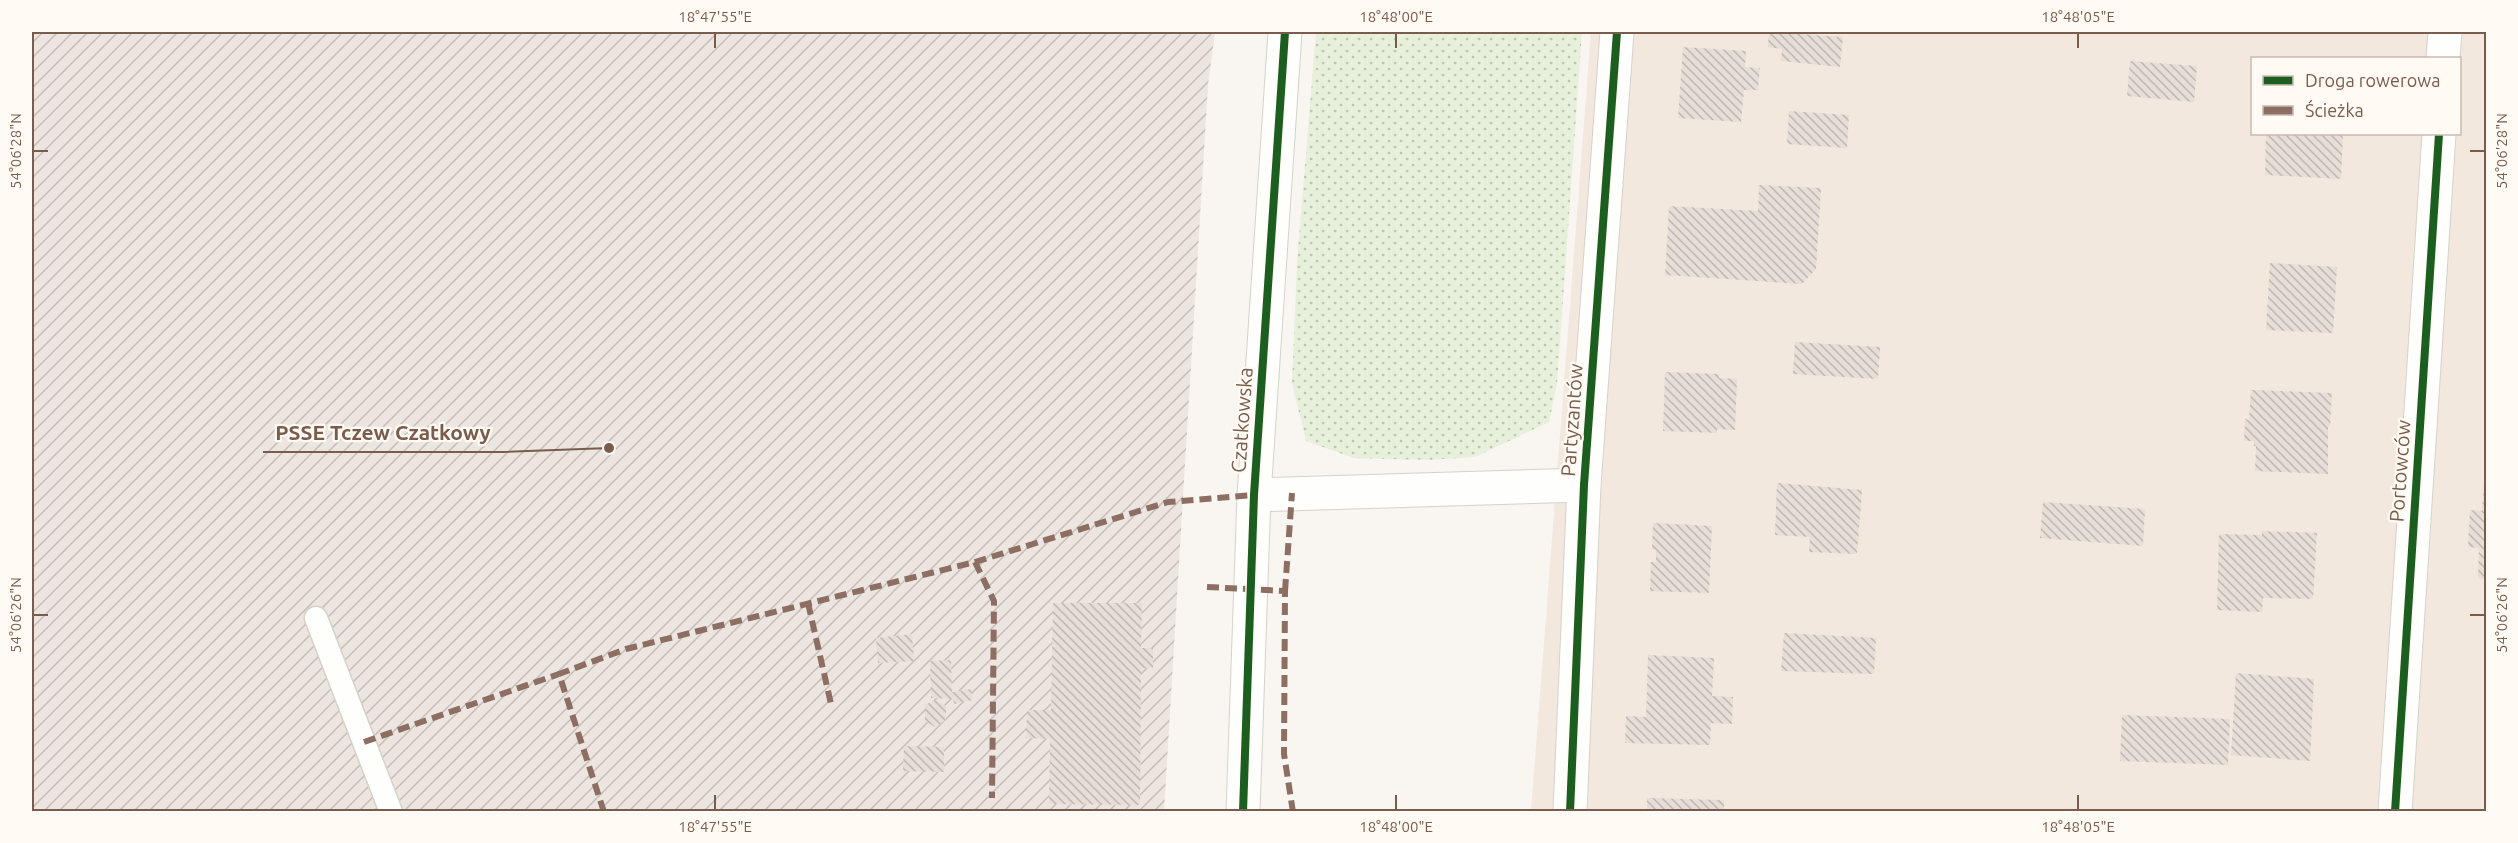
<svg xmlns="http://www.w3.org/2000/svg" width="2518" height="843" font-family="Ubuntu,sans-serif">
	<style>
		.residential { fill: #f2e8de; fill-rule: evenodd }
		.industrial { fill: url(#industrial-furrows) }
		.grass { fill: url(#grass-dots) }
		.building { fill: url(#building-back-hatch) }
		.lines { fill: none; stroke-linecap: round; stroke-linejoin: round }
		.service-casing { stroke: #d7d1cb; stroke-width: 25 }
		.minor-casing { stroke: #d7d1cb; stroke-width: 35 }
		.tertiary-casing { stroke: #d7d1cb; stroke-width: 35 }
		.service { stroke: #fefefd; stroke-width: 22 }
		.minor { stroke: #fefefd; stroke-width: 33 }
		.tertiary { stroke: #fefefd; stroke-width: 33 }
		.quiet { stroke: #8d6e63; stroke-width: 6; stroke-dasharray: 12 6; stroke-linecap: butt }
		.cycleway-casing { stroke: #fffaf3; stroke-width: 11 }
		.cycleway { stroke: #1b5e20; stroke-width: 8 }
		.ticks { fill: none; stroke: #7a5c4d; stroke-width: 2 }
		.labels { text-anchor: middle; stroke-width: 4.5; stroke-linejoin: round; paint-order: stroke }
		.street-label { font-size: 20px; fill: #7a5c4d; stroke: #fffaf3 }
		.leader { fill: none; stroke: #7a5c4d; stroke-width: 2 }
		.callout-dot { fill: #7a5c4d; stroke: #fffaf3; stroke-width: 2 }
		.callout-label { font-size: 21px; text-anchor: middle; font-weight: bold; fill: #7a5c4d; stroke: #fffaf3; stroke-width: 4.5; stroke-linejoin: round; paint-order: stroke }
		.neatline { fill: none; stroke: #7a5c4d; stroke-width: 2 }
		.ticks-label { font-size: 15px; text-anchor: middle; fill: #7a5c4d }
	</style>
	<defs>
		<pattern id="industrial-furrows" width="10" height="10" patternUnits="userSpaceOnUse" patternTransform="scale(1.5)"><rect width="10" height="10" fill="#ede5e0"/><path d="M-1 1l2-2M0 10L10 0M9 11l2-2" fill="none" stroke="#c5bdb8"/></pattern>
		<pattern id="grass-dots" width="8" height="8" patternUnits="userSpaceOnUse" patternTransform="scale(1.5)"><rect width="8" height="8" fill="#e7f0db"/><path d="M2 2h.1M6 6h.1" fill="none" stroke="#c0c6b4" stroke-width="1.8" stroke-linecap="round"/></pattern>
		<pattern id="building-back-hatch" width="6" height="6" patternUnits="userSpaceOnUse" patternTransform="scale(1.5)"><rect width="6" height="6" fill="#e6ded7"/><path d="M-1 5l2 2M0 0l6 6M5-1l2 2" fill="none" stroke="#bfb7b1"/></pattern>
	</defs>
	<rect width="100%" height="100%" fill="#f9f5f0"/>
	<path class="residential" d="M1591,32H2486V811L1531,812ZM2252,58H2460V134H2252Z"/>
	<polygon class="industrial" points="32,32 1215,32 1208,85 1164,811 32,811"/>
	<polygon class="grass" points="1316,32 1582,32 1557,384 1549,422 1475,457 1428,460 1354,458 1306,441 1292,383 1297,262"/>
	<g class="building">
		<polygon points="1769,32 1843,37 1840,67 1781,61 1782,49 1768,47"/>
		<polygon points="1683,47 1746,51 1745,67 1760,68 1758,90 1744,90 1741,122 1678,118"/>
		<polygon points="2130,61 2197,66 2194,102 2127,96"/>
		<polygon points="1789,111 1849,115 1847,148 1787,144"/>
		<polygon points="2266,134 2343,134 2341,179 2265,175"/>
		<polygon points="1759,185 1821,188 1816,269 1802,284 1665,275 1669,206 1758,211"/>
		<polygon points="2270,263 2337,267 2333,333 2266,330"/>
		<polygon points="1795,342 1880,347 1878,379 1793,374"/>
		<polygon points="1665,372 1719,374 1719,378 1737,379 1735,430 1717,429 1717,433 1663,431"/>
		<polygon points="2251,390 2332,393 2330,427 2328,427 2328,474 2255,471 2256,446 2254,446 2254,441 2244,441 2245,419 2249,420"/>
		<polygon points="1777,483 1862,490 1857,554 1809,552 1810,537 1775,535"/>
		<polygon points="2484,483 2486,483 2486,579 2478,578 2479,548 2468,547 2470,510 2482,511"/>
		<polygon points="2043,502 2145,509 2143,546 2040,538"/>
		<polygon points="1653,523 1712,526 1709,593 1650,591 1651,562 1656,562 1656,550 1652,549"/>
		<polygon points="2262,531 2317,533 2313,599 2263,598 2262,612 2217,610 2219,534 2262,535"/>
		<polygon points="1053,603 1142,603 1141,648 1153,648 1153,668 1141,668 1140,805 1049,804 1050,739 1026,738 1027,710 1051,710"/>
		<polygon points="1784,633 1876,638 1874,674 1781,671"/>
		<polygon points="912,634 914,661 878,663 876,638"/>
		<polygon points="1648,655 1714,658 1712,696 1733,697 1732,724 1711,723 1710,745 1625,743 1626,716 1646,717"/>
		<polygon points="951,660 952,692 971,689 973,700 954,704 953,699 931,698 930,661"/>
		<polygon points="2236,673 2314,679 2310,761 2231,755"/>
		<polygon points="935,700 946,706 946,720 935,727 925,721 925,705"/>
		<polygon points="2122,715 2230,719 2228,765 2120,761"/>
		<polygon points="904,746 944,747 944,772 903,771"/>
		<polygon points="1647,798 1724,800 1724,812 1647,812"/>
	</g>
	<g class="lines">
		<defs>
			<polyline id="service" points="316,618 391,812"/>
			<g id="minor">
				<polyline points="2443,58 2445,32"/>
				<polyline points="1254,495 1584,485"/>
				<polyline points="1570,812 1584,485 1617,32"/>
				<polyline points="2395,812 2439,134"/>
			</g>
			<polyline id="tertiary" points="1243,812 1254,495 1285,32"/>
		</defs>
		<use href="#service" class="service-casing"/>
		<use href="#minor" class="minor-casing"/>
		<use href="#tertiary" class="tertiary-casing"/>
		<use href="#service" class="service"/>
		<use href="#minor" class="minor"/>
		<use href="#tertiary" class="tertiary"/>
		<g class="quiet">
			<polyline points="975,562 994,601 992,798"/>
			<polyline points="1207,587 1285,591 1284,754 1293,812"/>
			<polyline points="1285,591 1292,493"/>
			<polyline points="808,603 831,704"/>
			<polyline points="364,742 559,674"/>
			<polyline points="604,812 559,674 626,649 975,562 1168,502 1254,495"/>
		</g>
		<defs>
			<g id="cycleway">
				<polyline points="1243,812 1254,495 1285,32"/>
				<polyline points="1570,812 1584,485 1617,32"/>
				<polyline points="2395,812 2439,134"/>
			</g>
		</defs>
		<use href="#cycleway" class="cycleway-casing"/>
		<use href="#cycleway" class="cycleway"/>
	</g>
	<path class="ticks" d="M715,33V48M1396,33V48M2078,33V48M33,151H48M2470,151H2485M33,615H48M2470,615H2485M715,795V810M1396,795V810M2078,795V810"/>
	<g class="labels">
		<g class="street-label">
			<text transform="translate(1242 420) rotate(-86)" y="7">Czatkowska</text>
			<text transform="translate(1572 420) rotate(-86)" y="7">Partyzantów</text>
			<text transform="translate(2400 471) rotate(-86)" y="7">Portowców</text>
		</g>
	</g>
	<path class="leader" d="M609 448L503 452H263"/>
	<circle class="callout-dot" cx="609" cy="448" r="6"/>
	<g class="callout-label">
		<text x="383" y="440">PSSE Tczew Czatkowy</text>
	</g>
	<rect width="2518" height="843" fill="none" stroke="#fffaf3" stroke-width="66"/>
	<rect x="2251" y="57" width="210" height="78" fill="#fffaf3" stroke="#cabbb1" stroke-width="1.5"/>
	<rect x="2263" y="76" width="30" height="9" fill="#1b5e20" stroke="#cabbb1" stroke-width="1.5"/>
	<text x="2305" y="87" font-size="18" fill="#7a5c4d">Droga rowerowa</text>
	<rect x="2263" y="106" width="30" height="9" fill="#8d6e63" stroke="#cabbb1" stroke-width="1.5"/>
	<text x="2305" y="117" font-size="18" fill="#7a5c4d">Ścieżka</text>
	<rect x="33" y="33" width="2452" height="777" class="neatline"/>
	<g class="ticks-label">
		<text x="715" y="22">18°47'55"E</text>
		<text x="1396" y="22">18°48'00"E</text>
		<text x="2078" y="22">18°48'05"E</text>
		<text transform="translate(16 151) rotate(-90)" y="5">54°06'28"N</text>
		<text transform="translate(2502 151) rotate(-90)" y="5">54°06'28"N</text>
		<text transform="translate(16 615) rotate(-90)" y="5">54°06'26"N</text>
		<text transform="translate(2502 615) rotate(-90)" y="5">54°06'26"N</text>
		<text x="715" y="832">18°47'55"E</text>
		<text x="1396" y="832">18°48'00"E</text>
		<text x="2078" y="832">18°48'05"E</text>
	</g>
</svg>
